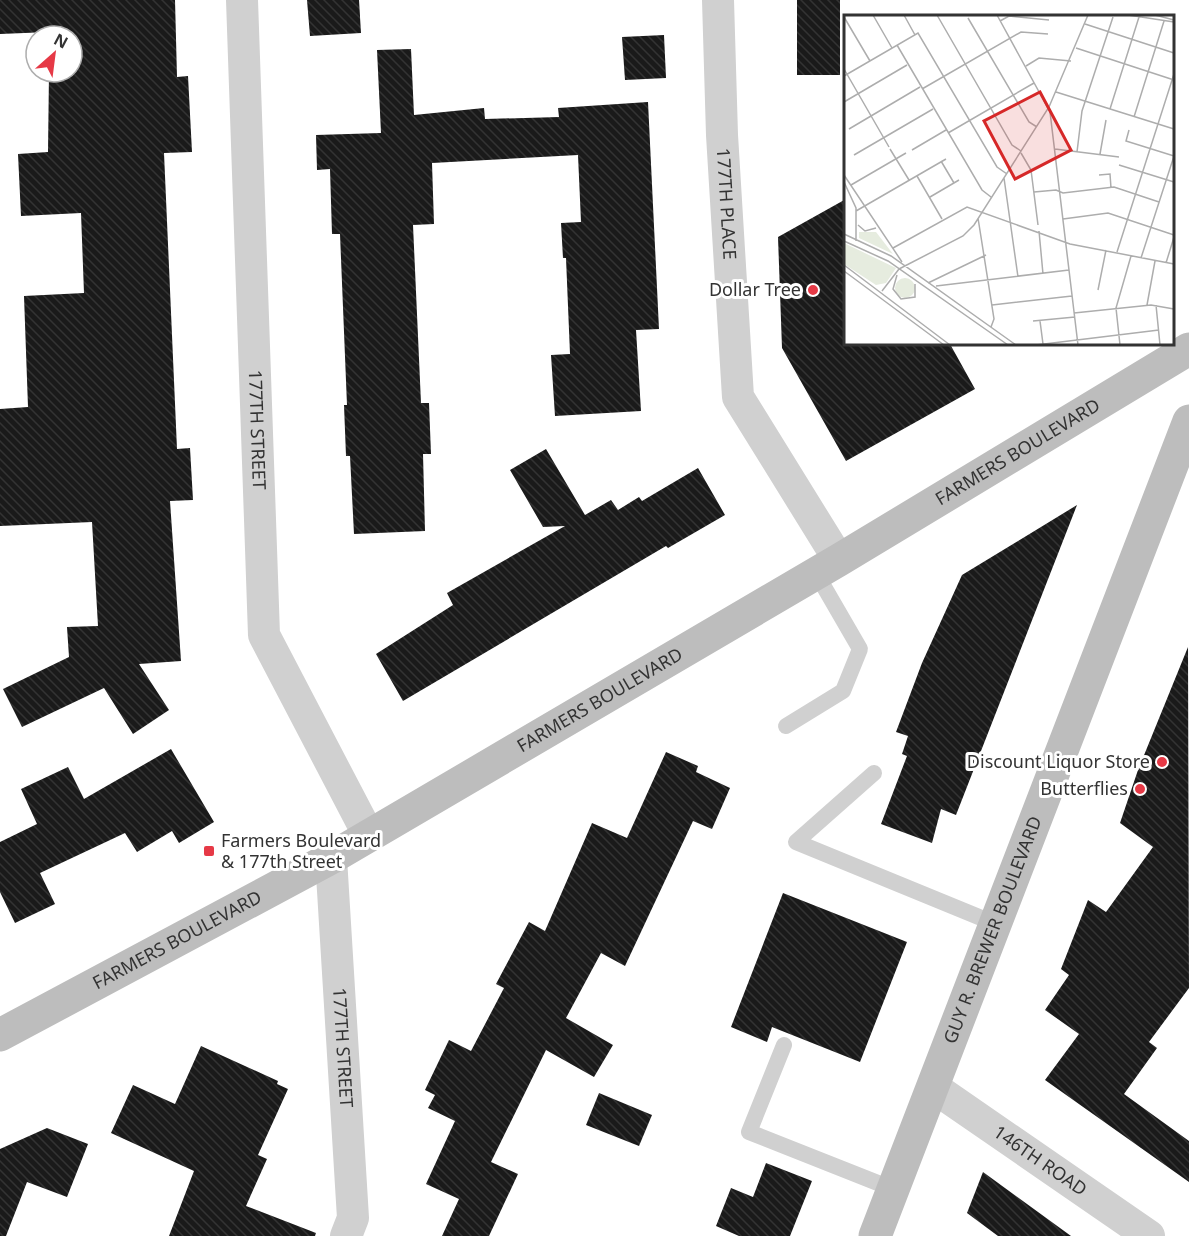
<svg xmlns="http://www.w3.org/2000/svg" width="1189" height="1236" font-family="'Noto Sans',sans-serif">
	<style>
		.building { fill: url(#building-back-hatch) }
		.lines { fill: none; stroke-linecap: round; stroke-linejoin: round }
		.service { stroke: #d0d0d0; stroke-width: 16 }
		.minor { stroke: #d0d0d0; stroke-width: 32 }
		.secondary { stroke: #bdbdbd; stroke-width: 33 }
		.poi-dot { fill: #e63946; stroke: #fff; stroke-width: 2 }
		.labels { text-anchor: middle; stroke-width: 6; stroke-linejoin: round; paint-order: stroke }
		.street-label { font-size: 18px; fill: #333; stroke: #fff }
		.poi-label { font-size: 18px; fill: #333; stroke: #fff; text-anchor: end }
		.inset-road { fill: none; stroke: #adadad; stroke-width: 1.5 }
		.view { fill: #d62828; fill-opacity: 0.15; stroke: #d62828; stroke-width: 3 }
		.inset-edge { fill: none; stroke: #333; stroke-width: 3 }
	</style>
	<defs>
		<pattern id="building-back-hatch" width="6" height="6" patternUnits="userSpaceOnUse" patternTransform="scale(1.5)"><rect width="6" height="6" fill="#1a1a1a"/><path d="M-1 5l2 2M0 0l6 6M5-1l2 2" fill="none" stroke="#333"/></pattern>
	</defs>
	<rect width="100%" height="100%" fill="#fff"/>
	<g class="building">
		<polygon points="0,0 175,0 177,77 188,76 192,152 164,153 177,449 190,448 193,500 170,501 181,661 139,664 169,710 133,734 104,688 22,727 3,689 69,657 67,627 98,626 92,522 0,526 0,409 28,407 24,296 84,293 81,213 21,216 18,154 48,152 49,72 72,72 72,36 49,36 49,32 0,34"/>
		<polygon points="307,0 359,0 361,33 310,36"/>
		<rect x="797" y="0" width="43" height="75"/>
		<polygon points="664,35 666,78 625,80 622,37"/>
		<polygon points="411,49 414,115 484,108 485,119 559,117 558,108 648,102 659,329 636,330 641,411 555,416 551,355 570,354 566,258 563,258 561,223 581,222 578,155 432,163 434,224 413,225 421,403 429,403 431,454 423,454 425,531 354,534 350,456 346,456 344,405 347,405 340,234 332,234 330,169 317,170 316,135 381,133 377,50"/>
		<polygon points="846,199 846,344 950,344 975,389 846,461 782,348 778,237"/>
		<polygon points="546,449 585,515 611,500 618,510 639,497 642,501 698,468 725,515 668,548 666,546 403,701 376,654 453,605 447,593 565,526 543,527 510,470"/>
		<polygon points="1077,505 956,815 941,809 932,843 881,824 907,756 902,754 908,736 896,732 922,663 962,575"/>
		<polygon points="1188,647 1189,988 1149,1042 1157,1048 1124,1094 1189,1141 1189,1182 1045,1080 1079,1034 1045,1010 1069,975 1061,969 1088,900 1106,912 1153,847 1120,823 1138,770"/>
		<polygon points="171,749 214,822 179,843 172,831 137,852 125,833 40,873 55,904 15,923 0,892 0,842 37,824 21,789 68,767 84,799"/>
		<polygon points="666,752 698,766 696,772 730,788 712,829 693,821 625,966 601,953 566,1018 613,1045 594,1077 546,1050 491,1162 518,1174 489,1236 442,1236 459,1199 426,1184 455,1121 428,1108 435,1095 425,1090 449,1040 471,1051 504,988 496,984 529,922 545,931 592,823 627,838"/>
		<polygon points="783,893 907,942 860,1062 772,1027 767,1042 731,1027"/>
		<polygon points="201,1046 278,1081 277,1084 288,1089 258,1155 267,1159 246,1206 316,1233 315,1236 169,1236 194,1171 111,1133 133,1085 175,1104"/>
		<polygon points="599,1093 652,1115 639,1146 586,1125"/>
		<polygon points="47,1128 88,1144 67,1197 27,1182 6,1236 0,1236 0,1149"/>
		<polygon points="766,1163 812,1181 790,1236 739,1236 716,1226 731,1188 753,1197"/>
		<polygon points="983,1172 1071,1236 998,1236 967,1213"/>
	</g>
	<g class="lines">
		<g class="service">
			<polyline points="786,726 843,691 860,649 816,573"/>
			<polyline points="874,773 796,842 996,924"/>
			<polyline points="784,1045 749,1132 893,1189"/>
		</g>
		<g class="minor">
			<path id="s1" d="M242,0L264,635L368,834"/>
			<path id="s2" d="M718,0L722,135L738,397L839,560"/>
			<path id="s3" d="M331,858L353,1218L346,1236"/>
			<path id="s4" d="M933,1087L1149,1236"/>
		</g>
		<g class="secondary">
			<path id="s5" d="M0,1035L331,858L839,560L1189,349"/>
			<path id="s6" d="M875,1236L1189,421"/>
		</g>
	</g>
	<g class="poi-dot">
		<circle cx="813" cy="290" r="6"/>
		<circle cx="1162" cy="762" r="6"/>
		<circle cx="1140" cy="789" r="6"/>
		<rect x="203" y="845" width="12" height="12" rx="3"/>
	</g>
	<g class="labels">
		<g class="street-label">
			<text dy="6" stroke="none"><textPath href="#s2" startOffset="204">177TH PLACE</textPath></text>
			<text dy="6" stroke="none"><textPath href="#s1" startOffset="430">177TH STREET</textPath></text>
			<text dy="6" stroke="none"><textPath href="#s5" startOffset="1173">FARMERS BOULEVARD</textPath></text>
			<text dy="6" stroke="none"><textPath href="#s5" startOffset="687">FARMERS BOULEVARD</textPath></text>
			<text dy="6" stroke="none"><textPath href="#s6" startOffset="328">GUY R. BREWER BOULEVARD</textPath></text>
			<text dy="6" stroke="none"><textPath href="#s5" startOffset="201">FARMERS BOULEVARD</textPath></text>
			<text dy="6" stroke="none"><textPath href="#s3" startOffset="190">177TH STREET</textPath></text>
			<text dy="6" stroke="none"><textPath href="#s4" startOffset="130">146TH ROAD</textPath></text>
		</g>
		<g class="poi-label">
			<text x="801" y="296">Dollar Tree</text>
			<text x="1150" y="768">Discount Liquor Store</text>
			<text x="1128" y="795">Butterflies</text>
			<text x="221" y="847" text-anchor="start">Farmers Boulevard<tspan x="221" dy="21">&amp; 177th Street</tspan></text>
		</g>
	</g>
	<g transform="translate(844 15)">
		<rect width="330" height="330" fill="#fff"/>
		<path d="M15,217H32L49,239L15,223ZM0,228L52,253L42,268L32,270L0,249ZM51 273a10 10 0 1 1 20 0a10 10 0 1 1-20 0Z" fill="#e6ecdf"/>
		<path d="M0,229L8,238L41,250L46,258L43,263L33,266L6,250L0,244Z" fill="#e6ecdf"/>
		<path class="inset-road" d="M29,0L48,33M60,0L71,20M93,0L168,130L177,136M153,0L206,97L234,330M284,0L330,7M311,0L330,5M0,2L26,46M124,3L185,107L193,112M156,6L165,1L205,5M241,9L330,38M53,30L138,175L147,182M232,33L330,65M182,51L195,43L227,46M0,54L45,132M0,61L74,18L153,152L163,159M78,74L177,17L204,19M212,77L330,114M0,87L63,50M266,94L295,2M290,102L320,6M5,114L76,72M285,115L282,126L330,141M104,118L190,68M46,134L65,165M211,134L275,142M68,135L102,115M233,137L238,96L269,2M177,138L187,155L194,210M256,139L262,105M10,140L89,94M97,146L110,168M275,150L330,167M0,160L58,247M255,160L266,159L267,173M73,161L98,204M160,163L174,262M0,167L12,193V226M7,170L62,138M190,177L212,175L219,178L270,172L315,187M86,182L115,165M12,196L102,144M134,203L150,304L147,312M219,204L264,198L330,220M14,210L21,216L32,213M195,216L199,259M0,219L47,241L172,330M0,226L44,246L164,330M49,233L123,192L226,229L330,249M273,237L330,59M297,243L330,141M322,248L330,222M0,250L106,330M55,254L119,221L130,210L205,92L244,0M0,256L100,330M53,260L49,274L57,284L71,282V269M84,268L142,240M92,271L225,255M254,275L262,235M38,276L55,254M148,290L228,281M303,290L311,246M312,290L316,330M230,298L307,290L330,294M189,306L231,302M196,306L199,329M192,330L315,315M276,330L272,293L287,241"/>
		<path class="view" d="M196,77L227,135L171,164L140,106Z"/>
		<rect width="330" height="330" class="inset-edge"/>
	</g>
	<g transform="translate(54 54) rotate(28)"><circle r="28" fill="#ffffff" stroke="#adadad" stroke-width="1.5"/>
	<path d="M0-4.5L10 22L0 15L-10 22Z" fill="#e63946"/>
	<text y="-9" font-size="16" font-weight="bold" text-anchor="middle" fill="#333333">N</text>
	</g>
</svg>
